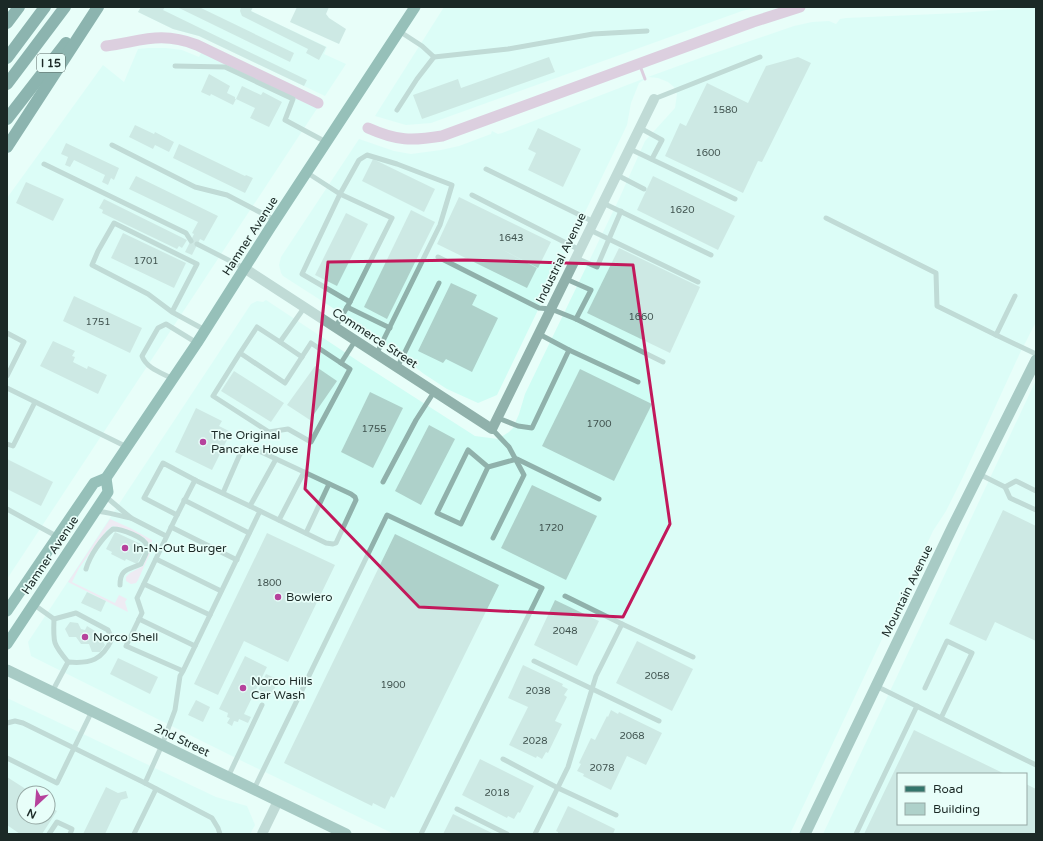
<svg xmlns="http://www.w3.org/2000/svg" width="1043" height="841" font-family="'Varela Round',sans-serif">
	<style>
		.built { fill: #cffdf4; fill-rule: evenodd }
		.green { fill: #f7d4ec }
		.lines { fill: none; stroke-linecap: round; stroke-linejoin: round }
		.stream { stroke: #ce98be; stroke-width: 3 }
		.canal { stroke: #ce98be; stroke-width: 11 }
		.building { fill: #aed1ca }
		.service { stroke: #90b1ab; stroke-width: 5 }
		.minor { stroke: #90b1ab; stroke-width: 10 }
		.secondary { stroke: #5c8e85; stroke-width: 11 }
		.primary { stroke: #33756b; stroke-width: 11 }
		.motorway { stroke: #1d5c54; stroke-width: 12 }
		.marked { fill: none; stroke: #c2185b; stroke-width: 3; stroke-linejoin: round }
		.poi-dot { fill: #b6429c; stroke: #e8fef9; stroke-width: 1.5 }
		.labels { text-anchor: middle; stroke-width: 3.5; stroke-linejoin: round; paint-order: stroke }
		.number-label { font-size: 10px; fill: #40534f }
		.shield { fill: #e8fef9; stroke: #586965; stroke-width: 1 }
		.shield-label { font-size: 11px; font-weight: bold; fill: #1b2926 }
		.street-label { font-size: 12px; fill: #1b2926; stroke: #e8fef9 }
		.poi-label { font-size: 12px; fill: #1b2926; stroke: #e8fef9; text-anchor: start }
	</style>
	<rect width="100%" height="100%" fill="#e8fef9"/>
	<g class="built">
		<polygon points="141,7 253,7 251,11 327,47 324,54 346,64 325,96 199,36 173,29 138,12"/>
		<polygon points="444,7 757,7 742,11 431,123 406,125 375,116"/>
		<polygon points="1036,7 1036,322 1020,353 962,479 946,511 933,531 790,834 394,834 246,763 31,656 28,642 251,304 257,301 263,302 266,300 361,363 475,436 498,439 509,432 513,428 519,414 525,394 619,199 645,141 675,108 677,94 674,87 668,82 658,78 648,77 639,83 631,103 627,125 497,395 478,403 447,389 424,374 388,346 336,310 283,276 281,273 279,265 281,257 359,139 394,151 411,154 441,150 459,146 491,134 492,131 498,134 502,133 565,109 648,77 703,57 794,26 812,22 829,21 836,24 840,19 846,18 959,13"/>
		<polygon points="148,48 166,48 182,50 199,57 202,51 318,107 7,579 7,198 103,65 124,82 138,49"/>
		<path d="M1036,380V834H823ZM898,774H1026V824H898Z"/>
		<path d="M7,698L216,797L247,806L255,825L250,834H7ZM24,793H48V817H24Z"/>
	</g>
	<polygon class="green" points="110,519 130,528 152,540 152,549 138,580 136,583 131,584 126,581 126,577 130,573 143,566 150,550 150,546 145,538 124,529 113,526 107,530 79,568 72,582 115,603 119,595 127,599 125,602 128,612 68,582"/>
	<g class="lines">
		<polyline class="stream" points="639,63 645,79"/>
		<g class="canal">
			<path d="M106,46C142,41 161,31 197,45L318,103"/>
			<path d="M368,128C397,141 412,141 442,136L753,22L800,7"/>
		</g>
	</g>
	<g class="building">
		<polygon points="141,7 165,7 163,10 307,80 304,86 199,36 173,29 138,12"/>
		<polygon points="180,7 199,7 294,53 290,62 179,8"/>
		<polygon points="241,7 253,7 251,11 326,47 319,60 306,53 308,49 242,16 240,11"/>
		<polygon points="297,7 329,7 326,14 329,18 346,29 339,44 290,22"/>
		<polygon points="549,57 555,72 422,119 413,95 458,79 461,88"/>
		<polygon points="798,57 811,63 762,162 758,161 743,193 665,156 680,123 686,126 707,83 748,103 766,66"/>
		<polygon points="209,74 230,86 227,93 235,97 235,99 236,99 233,105 211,94 210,96 201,92"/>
		<polygon points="242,86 261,95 263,92 282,102 269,127 250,118 255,108 236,99"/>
		<polygon points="135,125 154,134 155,132 174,142 169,152 155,145 153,149 129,137"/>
		<polygon points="538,128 581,149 563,187 528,170 536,153 528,149"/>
		<polygon points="66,143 119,168 114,180 111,178 108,185 102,182 105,175 74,160 70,167 65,165 68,157 61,154"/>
		<polygon points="179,144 245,176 246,175 253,178 245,193 173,158"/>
		<polygon points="373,159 435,189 424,212 362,181"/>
		<polygon points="136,176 218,216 204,241 200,239 192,255 185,252 194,234 192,233 198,222 129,189"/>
		<polygon points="653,176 735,216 718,250 637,210"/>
		<polygon points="26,182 64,199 53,221 16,203"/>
		<polygon points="459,197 551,242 538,268 503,250 537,268 527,288 437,244"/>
		<polygon points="104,199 187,240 182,248 179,246 177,249 102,213 103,210 99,208"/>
		<polygon points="411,210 435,222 387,319 364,307"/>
		<polygon points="346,213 368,224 337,286 315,275"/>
		<polygon points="123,233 186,263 174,288 111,258"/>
		<polygon points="619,248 700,287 670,353 587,313"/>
		<polygon points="451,283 477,295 472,305 498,318 472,372 446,359 443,363 418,351"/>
		<polygon points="74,296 142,328 130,353 63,321"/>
		<polygon points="53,341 75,351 72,356 75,357 73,362 87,369 88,366 107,375 98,394 40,366"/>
		<polygon points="315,366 337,381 310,420 287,405"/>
		<polygon points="580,369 652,404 614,481 542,446"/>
		<polygon points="234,371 284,403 271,422 221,391"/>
		<polygon points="370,392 403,408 373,468 341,452"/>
		<polygon points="196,408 222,421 219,426 231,432 212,470 175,452"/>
		<polygon points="429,425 455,439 421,505 395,491"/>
		<polygon points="7,459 53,482 41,506 7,489"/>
		<polygon points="532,485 597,516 566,580 501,548"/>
		<polygon points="1003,510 1036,526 1036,641 995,622 986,641 949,624"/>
		<polygon points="115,532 143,545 142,547 145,549 137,564 126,559 125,561 111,554 112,552 106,549"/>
		<polygon points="267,533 335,565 288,662 244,641 218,695 194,684"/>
		<polygon points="395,534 499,585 394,798 391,796 385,809 373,803 372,806 284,763"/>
		<polygon points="87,592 106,601 101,612 81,603"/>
		<polygon points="555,600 599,621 577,666 534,645"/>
		<polygon points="70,622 78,623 81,629 85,630 87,626 95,631 92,636 93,637 101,638 105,645 100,652 92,652 89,644 81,644 76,637 69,637 65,629"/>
		<polygon points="637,641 693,669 672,711 616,683"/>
		<polygon points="245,656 267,667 244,714 251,717 248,723 239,719 238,722 234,721 232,726 227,723 230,718 227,717 228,713 219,709"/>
		<polygon points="118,658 158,677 150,694 110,674"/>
		<polygon points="523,665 563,684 562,686 568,689 564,695 567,697 555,721 562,724 548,753 546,752 542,759 537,756 536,758 509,745 528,707 508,698"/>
		<polygon points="266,674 279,680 269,699 257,693"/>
		<polygon points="196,700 210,707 203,722 188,715"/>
		<polygon points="611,710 618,714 619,712 662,733 646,765 627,756 611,790 583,776 584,774 577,771 581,764 579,763 591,738 595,740 607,716 608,717"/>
		<polygon points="914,730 1005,774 898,774 898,824 1026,824 1026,784 1036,789 1036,834 864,834"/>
		<polygon points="480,759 534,786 520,813 518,812 514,819 508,816 507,818 462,795"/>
		<polygon points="7,777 32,793 24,793 24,811 22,815 24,817 36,824 40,817 48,817 48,806 57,811 42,834 20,834 7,825"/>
		<polygon points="106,787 118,793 126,791 128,798 121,800 105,834 83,834"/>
		<polygon points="568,806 615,829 613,834 558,834 558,832 556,831"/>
		<polygon points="453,814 494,834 443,834"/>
	</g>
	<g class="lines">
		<g class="service">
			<polyline points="399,31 422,46 434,57 508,49 593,34 647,31"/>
			<polyline points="175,66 225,67 293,99 285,120 326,142"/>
			<polyline points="654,99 760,57"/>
			<polyline points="397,110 417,79 434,57"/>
			<polyline points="640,128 662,140 652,159"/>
			<polyline points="112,145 195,187 227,195 275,220"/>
			<polyline points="630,149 735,199"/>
			<polyline points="44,164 186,233 191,241"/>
			<polyline points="486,169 594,222"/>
			<polyline points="306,172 340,194 302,274 350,302 335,328"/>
			<polyline points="617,175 644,189"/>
			<polyline points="472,195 580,250"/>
			<polyline points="603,203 711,255"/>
			<polyline points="826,218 936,273 937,306 996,335"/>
			<polyline points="590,230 698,282"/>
			<polyline points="197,244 244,268"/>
			<polyline points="438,257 539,308 551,309 576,319 591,290 566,279"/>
			<polyline points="576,258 597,267 621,211"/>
			<polyline points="1015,296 996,335 1036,354"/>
			<polyline points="350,302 392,218 340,194 359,160 367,155 397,164 452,185 440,225 376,355"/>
			<polyline points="347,307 390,328"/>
			<polyline points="172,312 197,264 114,223 98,251 92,265 148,294 172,312 205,330"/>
			<polyline points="576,319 663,362"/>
			<polyline points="7,333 24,342 7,376"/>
			<polyline points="280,342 302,357"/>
			<polyline points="569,350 638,382"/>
			<polyline points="240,353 213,396 269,432 288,429 311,442 350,369 311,343 285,383 240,353 257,327 280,342 304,308"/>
			<polyline points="341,363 355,341"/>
			<polyline points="397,368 439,283"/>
			<path d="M173,379C162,373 146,368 142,356L158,328L166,324L197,343"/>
			<polyline points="7,388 127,447"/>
			<polyline points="498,418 518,426 532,428 569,350 539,334"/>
			<polyline points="492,429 509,447 524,475 493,538"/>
			<polyline points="7,444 13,446 35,402"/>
			<polyline points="488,467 468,450 437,513 461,524 488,467 517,459 599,499"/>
			<polyline points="979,474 1005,487 1010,498 1036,510"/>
			<polyline points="383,482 416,420 434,392"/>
			<polyline points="1005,487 1016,481 1036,491"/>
			<polyline points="223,493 240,454 249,447 257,450 351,494 355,497 356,500 336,543 333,544 326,543 260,511"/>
			<polyline points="105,496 131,518 166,536"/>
			<polyline points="184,500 249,533"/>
			<polyline points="250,506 276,459"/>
			<polyline points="7,509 58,537"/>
			<path d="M96,511C108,512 119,516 131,518"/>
			<polyline points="177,515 195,480"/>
			<polyline points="279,520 304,472"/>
			<polyline points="171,527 237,560"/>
			<polyline points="306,533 329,484"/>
			<polyline points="156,559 221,591"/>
			<path d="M86,569C90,555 102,538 113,529C121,529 145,537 147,546C149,551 143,559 141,564C129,570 120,568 120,585"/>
			<polyline points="144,584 210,615"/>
			<polyline points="565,596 622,624"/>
			<path d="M33,604L54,619L76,613L108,630L112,639C102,660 91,664 68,662L52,692"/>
			<path d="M54,619C53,643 53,644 68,662"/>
			<polyline points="139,619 195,646"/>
			<polyline points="534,661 659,721"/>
			<polyline points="183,671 126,646 142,613 137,598 177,515 144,498 163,463 197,481 260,511 183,671 180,676 175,710 162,745 145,783 212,818 218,828 220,834"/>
			<polyline points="876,686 1036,765"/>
			<polyline points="925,688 947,641 972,653 941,718"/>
			<polyline points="7,723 15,721 23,723 145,783"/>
			<polyline points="7,758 57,783 92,711"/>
			<polyline points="503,759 558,788 616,815"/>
			<polyline points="228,777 262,705"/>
			<polyline points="254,789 387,515 542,588 421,834"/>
			<polyline points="457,809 507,834"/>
			<polyline points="49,834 57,822 72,829 70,834"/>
			<polyline points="134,834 156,789"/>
			<polyline points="535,834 568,767 596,676 622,624 693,657"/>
			<polyline points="856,834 917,706"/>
		</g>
		<g class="minor">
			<polyline points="244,268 492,429 654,99"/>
			<polyline points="262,834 278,801"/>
		</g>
		<g class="secondary">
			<polyline points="7,670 346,834"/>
			<polyline points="805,834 953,526 1036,360"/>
		</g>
		<g class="primary">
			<polyline points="7,611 94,483 106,478 197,343 270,228 415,7"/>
			<polyline points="7,644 108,492 106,478"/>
		</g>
		<g class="motorway">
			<polyline points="7,23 19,7"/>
			<polyline points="7,58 45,7"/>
			<polyline points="7,84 65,7"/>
			<polyline points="7,119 66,43"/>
			<polyline points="7,147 98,7"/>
		</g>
	</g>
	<path d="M0 0H1043V841H0ZM465,260L633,265L670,524L623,617L419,607L305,489L328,262Z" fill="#e8fef9" fill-opacity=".55" fill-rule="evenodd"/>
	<path class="marked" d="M465,260L633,265L670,524L623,617L419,607L305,489L328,262Z"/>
	<g class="poi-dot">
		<circle cx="203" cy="442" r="4"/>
		<circle cx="125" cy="548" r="4"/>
		<circle cx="278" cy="597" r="4"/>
		<circle cx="85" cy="637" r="4"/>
		<circle cx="243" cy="688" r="4"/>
	</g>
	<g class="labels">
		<g class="number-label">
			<text x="725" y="113">1580</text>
			<text x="708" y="156">1600</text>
			<text x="682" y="213">1620</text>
			<text x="511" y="241">1643</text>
			<text x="146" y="264">1701</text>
			<text x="641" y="320">1660</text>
			<text x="98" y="325">1751</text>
			<text x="599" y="427">1700</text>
			<text x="374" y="432">1755</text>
			<text x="551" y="531">1720</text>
			<text x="269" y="586">1800</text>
			<text x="565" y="634">2048</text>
			<text x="657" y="679">2058</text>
			<text x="393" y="688">1900</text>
			<text x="538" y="694">2038</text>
			<text x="632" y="739">2068</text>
			<text x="535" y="744">2028</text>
			<text x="602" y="771">2078</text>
			<text x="497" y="796">2018</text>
		</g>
		<rect class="shield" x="37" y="54" width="28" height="18" rx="3"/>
		<g class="shield-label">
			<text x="51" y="67">I 15</text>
		</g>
		<g class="street-label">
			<text transform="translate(250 236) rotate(-57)" y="4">Hamner Avenue</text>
			<text transform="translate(561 258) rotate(-64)" y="4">Industrial Avenue</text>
			<text transform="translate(375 338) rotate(33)" y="4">Commerce Street</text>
			<text transform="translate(50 555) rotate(-56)" y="4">Hamner Avenue</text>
			<text transform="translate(907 591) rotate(-64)" y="4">Mountain Avenue</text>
			<text transform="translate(182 740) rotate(26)" y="4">2nd Street</text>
		</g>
		<g class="poi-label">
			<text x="211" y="439">The Original<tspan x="211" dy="14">Pancake House</tspan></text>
			<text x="133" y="552">In-N-Out Burger</text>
			<text x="286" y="601">Bowlero</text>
			<text x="93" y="641">Norco Shell</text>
			<text x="251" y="685">Norco Hills<tspan x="251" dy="14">Car Wash</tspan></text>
		</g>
	</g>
	<rect width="1043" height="841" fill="none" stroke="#1b2926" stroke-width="16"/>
	<rect x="897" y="773" width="130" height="52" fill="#e8fef9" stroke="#96a9a5"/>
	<rect x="905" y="786" width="20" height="6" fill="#33756b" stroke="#96a9a5"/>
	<text x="933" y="793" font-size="12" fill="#1b2926">Road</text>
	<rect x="905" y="803" width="20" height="12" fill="#aed1ca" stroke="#96a9a5"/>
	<text x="933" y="813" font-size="12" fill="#1b2926">Building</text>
	<g transform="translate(36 805) rotate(206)"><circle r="19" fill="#e8fef9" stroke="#96a9a5"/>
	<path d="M0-3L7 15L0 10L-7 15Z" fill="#b6429c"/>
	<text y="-6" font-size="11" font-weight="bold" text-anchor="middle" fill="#1b2926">N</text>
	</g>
</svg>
